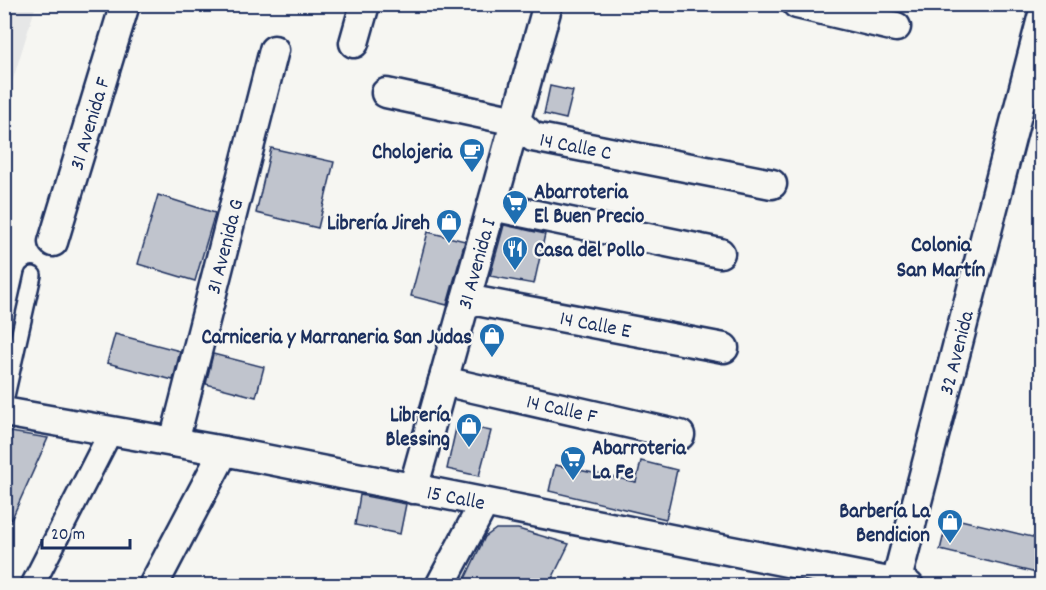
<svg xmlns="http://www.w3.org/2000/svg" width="1046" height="590" font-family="Dekko,sans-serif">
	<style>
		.built { fill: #e6e7e7 }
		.building { fill: #c0c4cd; stroke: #1b2f5e; stroke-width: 1.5 }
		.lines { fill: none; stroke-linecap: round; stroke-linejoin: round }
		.service-casing { stroke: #1b2f5e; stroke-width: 20 }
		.pedestrian-casing { stroke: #1b2f5e; stroke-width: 27 }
		.minor-casing { stroke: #1b2f5e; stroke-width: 33 }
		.service { stroke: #f6f6f2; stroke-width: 15 }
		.pedestrian { stroke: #f6f6f2; stroke-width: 22 }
		.minor { stroke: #f6f6f2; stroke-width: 28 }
		.labels { text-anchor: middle; stroke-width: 4.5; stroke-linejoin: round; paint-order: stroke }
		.street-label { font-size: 21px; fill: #1b2f5e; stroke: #f6f6f2 }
		.poi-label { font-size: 21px; font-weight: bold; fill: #1b2f5e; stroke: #f6f6f2; text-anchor: end }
		.neighbourhood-label { font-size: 22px; font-weight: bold; fill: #1b2f5e; stroke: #f6f6f2 }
	</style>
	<rect width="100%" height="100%" fill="#f6f6f2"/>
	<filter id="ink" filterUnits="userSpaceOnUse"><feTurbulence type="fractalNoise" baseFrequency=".0167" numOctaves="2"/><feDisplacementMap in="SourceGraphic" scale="12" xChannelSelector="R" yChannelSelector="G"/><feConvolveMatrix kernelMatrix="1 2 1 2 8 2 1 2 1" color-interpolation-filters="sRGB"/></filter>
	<g filter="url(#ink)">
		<polygon class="built" points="5,4 36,5 5,105 4,5"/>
		<g class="building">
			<polygon points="550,86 573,91 566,119 544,114"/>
			<polygon points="271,148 334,162 318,228 256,213"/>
			<polygon points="158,195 215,213 195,281 138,264"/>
			<polygon points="504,225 545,234 534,284 490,276"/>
			<polygon points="428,232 465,241 447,305 411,296"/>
			<polygon points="115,334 180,351 173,380 107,363"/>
			<polygon points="213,354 264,367 256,397 206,384"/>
			<polygon points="457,424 491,431 479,476 447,469"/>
			<polygon points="4,431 48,438 4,536"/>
			<polygon points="641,461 677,470 666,519 549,491 555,465 636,482"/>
			<polygon points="360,495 406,504 400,534 355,525"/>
			<polygon points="948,517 1041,539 1041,574 940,550"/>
			<polygon points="496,529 518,529 569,544 549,585 462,585 485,537"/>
		</g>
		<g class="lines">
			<defs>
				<polyline id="service" points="4,405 33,275"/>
				<polyline id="pedestrian" points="32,586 111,431"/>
				<g id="minor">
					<polyline points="797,4 896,27"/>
					<polyline points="354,43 365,4"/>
					<path id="s1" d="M386,93L516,121L533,137L772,184"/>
					<polyline points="492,206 720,253"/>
					<path id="s2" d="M53,242L125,4"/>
					<path id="s3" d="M466,299L724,348"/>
					<path id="s4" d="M443,381L680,435"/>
					<path id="s5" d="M4,412L224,451L909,586"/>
					<path id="s6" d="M174,442L274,50"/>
					<path id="s7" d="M413,489L548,4"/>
					<path id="s8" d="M896,583L1042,18"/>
					<polyline points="153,586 224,451"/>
					<polyline points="440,586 484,503"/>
				</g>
			</defs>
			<use href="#service" class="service-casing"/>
			<use href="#pedestrian" class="pedestrian-casing"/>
			<use href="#minor" class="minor-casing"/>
			<use href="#service" class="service"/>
			<use href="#pedestrian" class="pedestrian"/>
			<use href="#minor" class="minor"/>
		</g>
	</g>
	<defs>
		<symbol id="cafe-pin" viewBox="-11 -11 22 30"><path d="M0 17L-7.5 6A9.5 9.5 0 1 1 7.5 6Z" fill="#1f6fb2" stroke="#f6f6f2"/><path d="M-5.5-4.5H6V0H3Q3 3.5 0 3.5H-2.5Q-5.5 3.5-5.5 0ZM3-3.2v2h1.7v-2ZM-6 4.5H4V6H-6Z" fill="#fff"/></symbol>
		<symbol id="supermarket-pin" viewBox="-11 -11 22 30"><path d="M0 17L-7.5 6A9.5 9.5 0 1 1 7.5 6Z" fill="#1f6fb2" stroke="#f6f6f2"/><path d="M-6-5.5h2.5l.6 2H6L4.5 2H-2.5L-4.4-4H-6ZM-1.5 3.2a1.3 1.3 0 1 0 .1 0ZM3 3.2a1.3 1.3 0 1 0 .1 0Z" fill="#fff"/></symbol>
		<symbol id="shop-pin" viewBox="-11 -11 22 30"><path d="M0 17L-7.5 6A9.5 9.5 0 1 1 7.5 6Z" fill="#1f6fb2" stroke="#f6f6f2"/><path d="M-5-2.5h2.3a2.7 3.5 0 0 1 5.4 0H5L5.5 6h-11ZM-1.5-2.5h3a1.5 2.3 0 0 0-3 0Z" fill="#fff"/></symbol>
		<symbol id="restaurant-pin" viewBox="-11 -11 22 30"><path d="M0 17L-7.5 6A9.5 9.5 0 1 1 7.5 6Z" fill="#1f6fb2" stroke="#f6f6f2"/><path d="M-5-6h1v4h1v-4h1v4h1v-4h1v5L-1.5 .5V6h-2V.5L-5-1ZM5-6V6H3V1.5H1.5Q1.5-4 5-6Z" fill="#fff"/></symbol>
	</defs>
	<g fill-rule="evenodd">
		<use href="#cafe-pin" x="457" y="136" width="30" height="40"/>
		<use href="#supermarket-pin" x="500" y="188" width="30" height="40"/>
		<use href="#shop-pin" x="434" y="207" width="30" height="40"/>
		<use href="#restaurant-pin" x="500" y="234" width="30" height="40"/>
		<use href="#shop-pin" x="477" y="321" width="30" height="40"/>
		<use href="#shop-pin" x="454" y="411" width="30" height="40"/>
		<use href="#supermarket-pin" x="558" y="444" width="30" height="40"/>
		<use href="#shop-pin" x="935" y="507" width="30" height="40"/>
	</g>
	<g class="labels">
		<g class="street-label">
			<text dy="7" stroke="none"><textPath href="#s2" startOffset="124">31 Avenida F</textPath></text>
			<text dy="7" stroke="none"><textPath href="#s1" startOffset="200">14 Calle C</textPath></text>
			<text dy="7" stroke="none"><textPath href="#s6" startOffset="202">31 Avenida G</textPath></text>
			<text dy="7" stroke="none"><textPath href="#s7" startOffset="234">31 Avenida I</textPath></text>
			<text dy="7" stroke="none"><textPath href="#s3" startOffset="132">14 Calle E</textPath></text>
			<text dy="7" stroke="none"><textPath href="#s8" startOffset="238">32 Avenida</textPath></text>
			<text dy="7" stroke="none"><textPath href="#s4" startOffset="122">14 Calle F</textPath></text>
			<text dy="7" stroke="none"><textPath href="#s5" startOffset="460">15 Calle</textPath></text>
		</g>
		<g class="poi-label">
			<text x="452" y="158">Cholojeria</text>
			<text x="534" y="198" text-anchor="start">Abarroteria<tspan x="534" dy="24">El Buen Precio</tspan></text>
			<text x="430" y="229">Librería Jireh</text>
			<text x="534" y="256" text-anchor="start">Casa del Pollo</text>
			<text x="472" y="343">Carniceria y Marraneria San Judas</text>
			<text x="450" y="421">Librería<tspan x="450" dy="24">Blessing</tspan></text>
			<text x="592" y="454" text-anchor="start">Abarroteria<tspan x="592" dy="24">La Fe</tspan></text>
			<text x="930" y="517">Barbería La<tspan x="930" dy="24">Bendicion</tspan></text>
		</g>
		<g class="neighbourhood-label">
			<text x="941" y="251">Colonia<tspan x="941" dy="25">San Martín</tspan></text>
		</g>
	</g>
	<rect width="1046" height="590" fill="none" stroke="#f6f6f2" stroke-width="24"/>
	<rect x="12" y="12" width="1022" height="566" fill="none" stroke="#1b2f5e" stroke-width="2" filter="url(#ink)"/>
	<path d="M42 539v9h88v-9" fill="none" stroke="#1b2f5e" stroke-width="3"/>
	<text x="51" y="539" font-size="18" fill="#1b2f5e" stroke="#f6f6f2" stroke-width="4.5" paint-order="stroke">20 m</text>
</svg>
